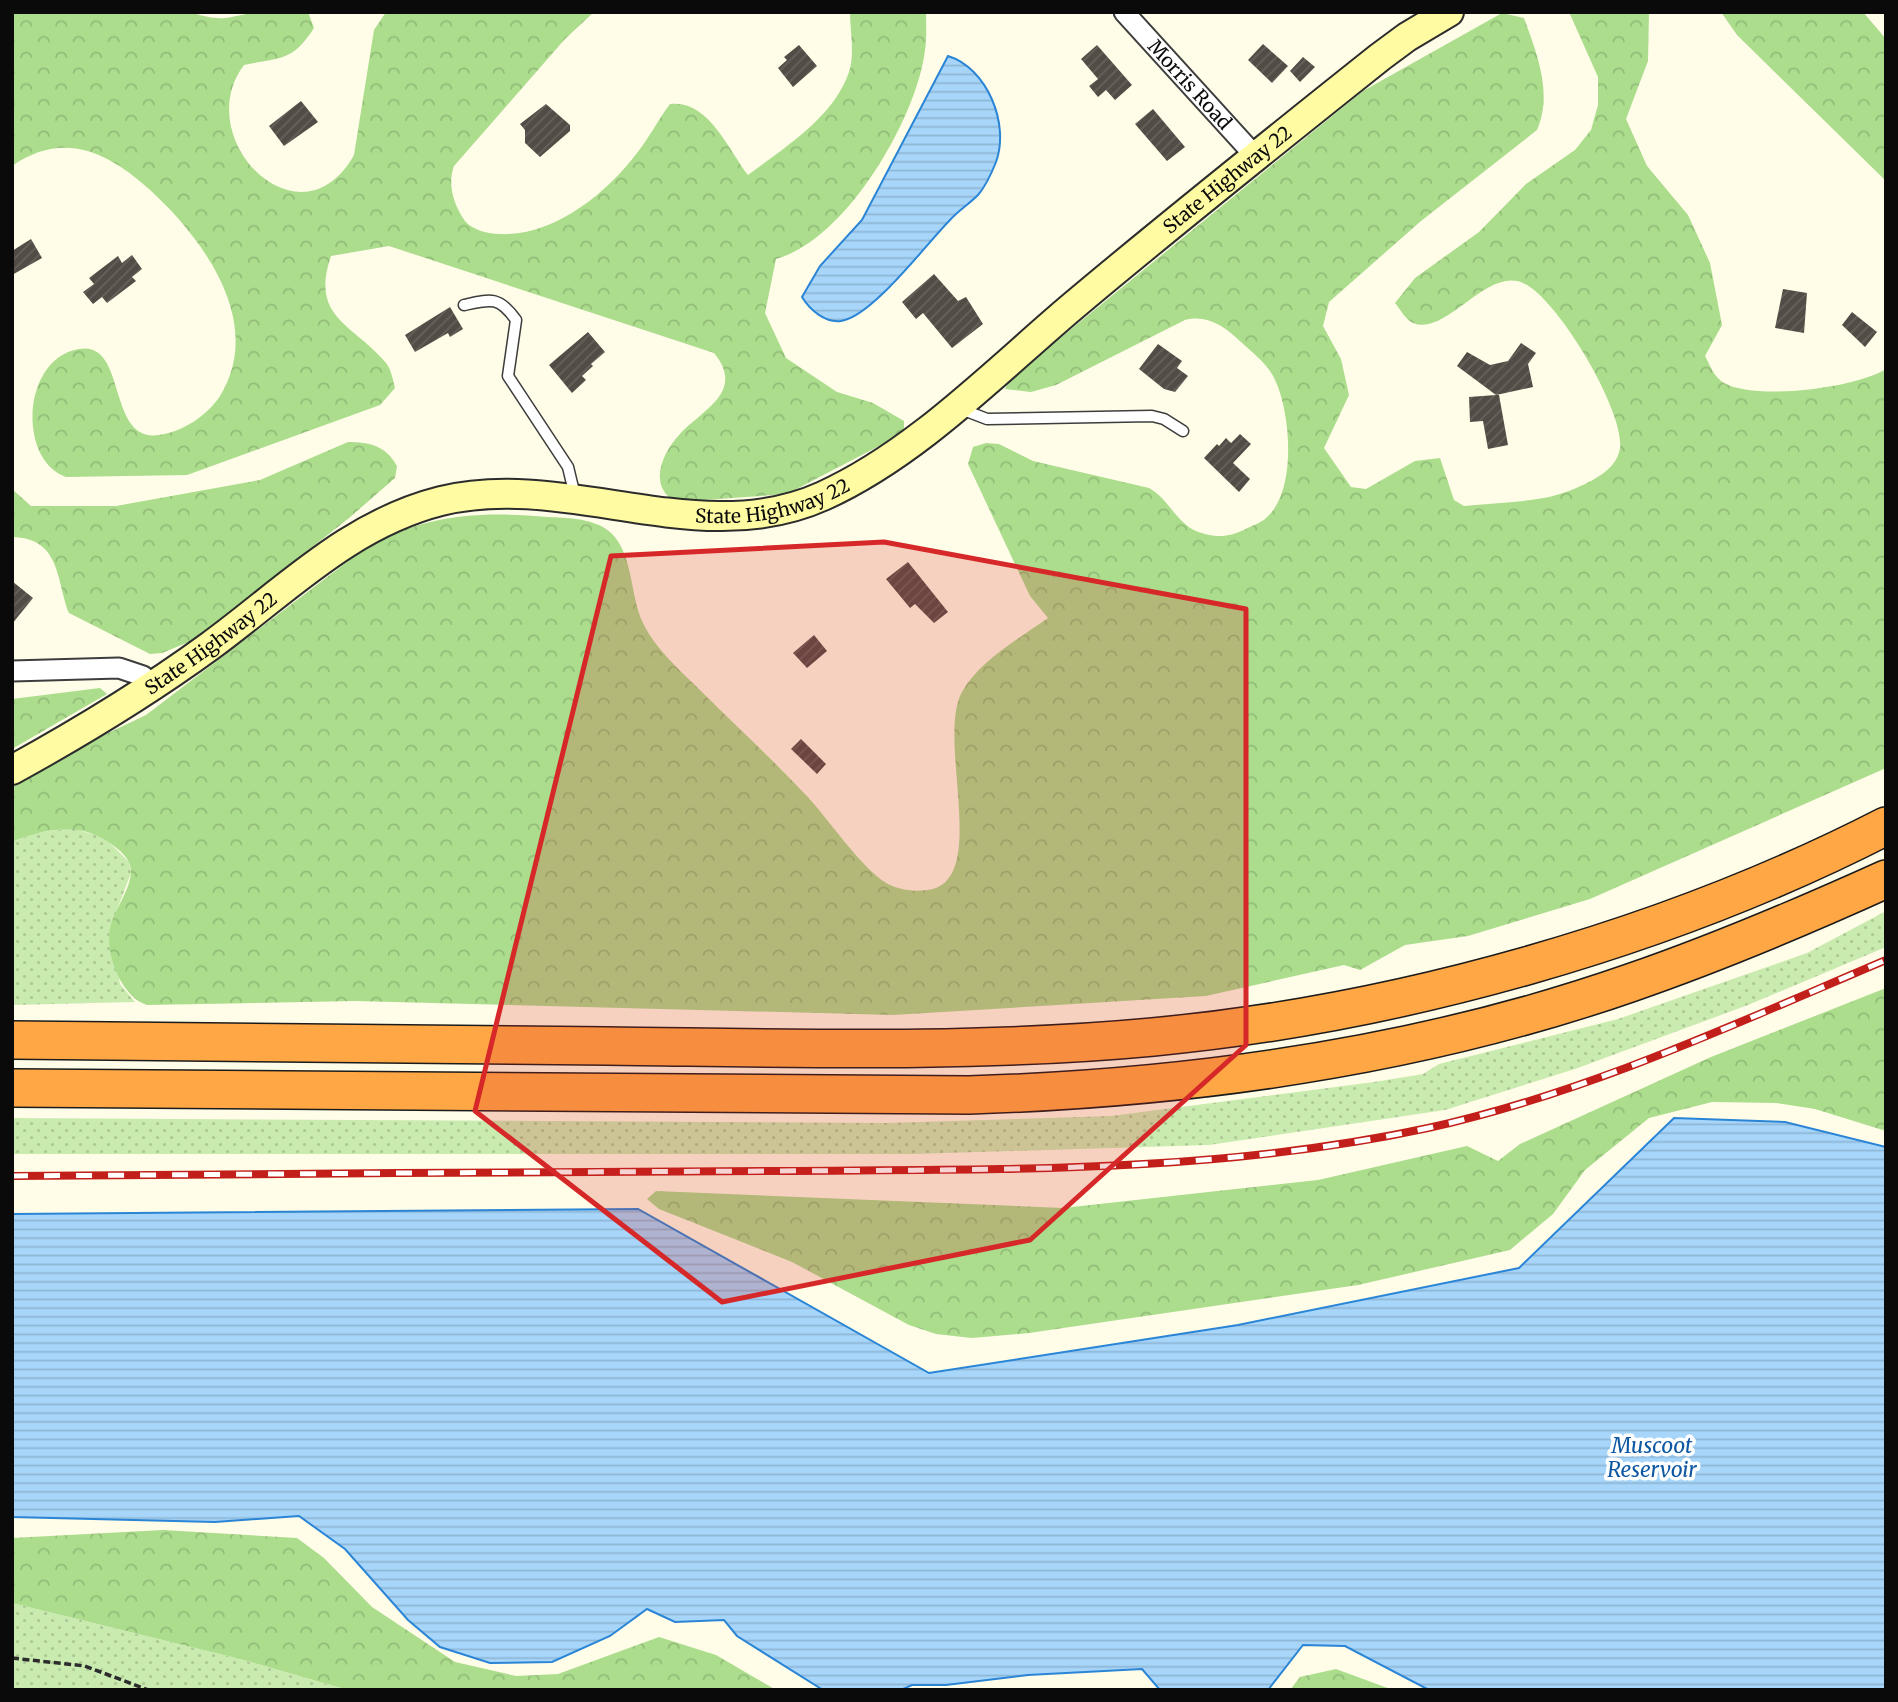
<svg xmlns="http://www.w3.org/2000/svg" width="1898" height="1702" font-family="Merriweather,serif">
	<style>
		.grass { fill: url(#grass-dots) }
		.forest { fill: url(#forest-crowns) }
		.water { fill: url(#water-rules); stroke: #2a85d6; stroke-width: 2 }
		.building { fill: url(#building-hatch) }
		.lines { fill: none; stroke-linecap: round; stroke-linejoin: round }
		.service-casing { stroke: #3d3d3d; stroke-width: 13 }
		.minor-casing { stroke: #3d3d3d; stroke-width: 23 }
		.secondary-casing { stroke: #2c2c2c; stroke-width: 32 }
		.motorway-casing { stroke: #1b1b1b; stroke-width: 40 }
		.path { stroke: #2c2c2c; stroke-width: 3.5; stroke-dasharray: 7 3.5; stroke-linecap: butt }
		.service { stroke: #fff; stroke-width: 10 }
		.minor { stroke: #fff; stroke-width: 19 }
		.secondary { stroke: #fffba2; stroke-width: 28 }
		.motorway { stroke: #ffa745; stroke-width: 37 }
		.rail-casing { stroke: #c21e1a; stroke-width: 8 }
		.rail { stroke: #fff; stroke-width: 5; stroke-dasharray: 16; stroke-linecap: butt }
		.marked { fill: #d62828; fill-opacity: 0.2; stroke: #d62828; stroke-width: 5; stroke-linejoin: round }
		.labels { text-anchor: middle; stroke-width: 7; stroke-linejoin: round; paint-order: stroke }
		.street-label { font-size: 19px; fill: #0a0a0a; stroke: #fff }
		.water-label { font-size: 21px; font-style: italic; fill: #0d57a2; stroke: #fff }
	</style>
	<defs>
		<pattern id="grass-dots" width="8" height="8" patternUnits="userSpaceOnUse" patternTransform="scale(1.75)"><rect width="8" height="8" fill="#caebaf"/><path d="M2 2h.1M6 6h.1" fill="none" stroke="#acc895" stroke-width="1.8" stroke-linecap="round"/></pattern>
		<pattern id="forest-crowns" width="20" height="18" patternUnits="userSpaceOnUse" patternTransform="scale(1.75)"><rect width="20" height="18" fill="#abdd8d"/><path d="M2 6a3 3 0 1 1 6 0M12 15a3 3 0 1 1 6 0" fill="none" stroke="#92bc78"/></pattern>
		<pattern id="water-rules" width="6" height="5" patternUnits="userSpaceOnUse" patternTransform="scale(1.75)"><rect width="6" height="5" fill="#a7d6fa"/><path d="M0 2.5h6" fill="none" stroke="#8eb6d5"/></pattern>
		<pattern id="building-hatch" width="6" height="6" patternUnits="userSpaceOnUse" patternTransform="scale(1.75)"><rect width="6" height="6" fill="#534c46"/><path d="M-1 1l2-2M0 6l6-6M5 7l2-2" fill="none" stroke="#67615c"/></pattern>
	</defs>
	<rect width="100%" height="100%" fill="#fffce7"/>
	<g class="grass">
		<polygon points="70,828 104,837 129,862 131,873 110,928 120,984 135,1002 12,1005 12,842 35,833"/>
		<polygon points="1886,911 1886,947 1748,1005 1575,1069 1445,1110 1209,1145 914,1154 12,1154 12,1118 886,1123 1111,1116 1374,1082 1423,1074 1439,1064 1618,1019 1807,953"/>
		<polygon points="12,1603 244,1660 348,1690 12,1690"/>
	</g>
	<g class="forest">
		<path d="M12,12H190C224,23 225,17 257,12C273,10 292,12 308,12L314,28C292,62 281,57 244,65C189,138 300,251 354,155L374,30L386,12H594L565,39L454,166C447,185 454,205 465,221C472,230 489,234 499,234C553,237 606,194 637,153C649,138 658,120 670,104C708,99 728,149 748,175C784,148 834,117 849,72C855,55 850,30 850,12H926C926,24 927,38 925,50C917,118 846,240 776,259L765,313L786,358L837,392L873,403L904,421V433L787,494L676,502C648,487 661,454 680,434C702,410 746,392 714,353L389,246L331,256C310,318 352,323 386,363C391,369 393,380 395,388L380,405L187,475L66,477C17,460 22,358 79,349C128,340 106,443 159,435C182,432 207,416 220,396C265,323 204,239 149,189C108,152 63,130 12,166Z"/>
		<path d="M1569,12H1649L1648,61L1626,119L1647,166L1688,215L1710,263L1722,325L1705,356C1711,367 1714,377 1724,383C1756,401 1856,388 1886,369V768L1590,899L1468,936L1405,945L1360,970L1344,965L1206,996L893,1015L355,1001L147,1005C121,997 105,954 110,928C114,910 130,891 131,872C131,860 123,853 114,846C82,821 47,828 12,842V779L146,715L364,549C425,514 479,511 548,517C566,518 590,518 606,529C634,548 629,594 643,623C656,650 682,672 703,693C736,726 771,758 803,792C827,816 861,869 888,884C902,891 921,893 936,888C986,868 937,737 962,692C979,661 1020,638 1048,618L1030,596L968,464L973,447L986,443L999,444L1033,461L1149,488C1172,501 1177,528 1205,534C1221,538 1231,536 1246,529C1251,526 1260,523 1265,519C1297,493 1291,416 1276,382C1270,366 1254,354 1241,342C1225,327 1208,314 1185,320L1056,385L1031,392L1005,389L1011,378L1363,91L1502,13L1524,18C1537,54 1553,93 1537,130L1421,221L1329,302L1323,326L1341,359L1349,395L1324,448L1351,487L1366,489L1415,461L1440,458L1454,500L1464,506C1500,502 1542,503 1574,489C1592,481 1617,470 1620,448C1625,411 1556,296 1523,283C1486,267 1446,337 1413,323C1406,320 1400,309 1395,303L1415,278L1479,232L1526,184L1575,150L1591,130L1598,105V77Z"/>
		<polygon points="1721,12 1863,12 1886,39 1886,181 1737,35"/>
		<path d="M348,442C370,442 386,446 397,466L395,478L349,518L196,639L162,653L150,654L69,613C56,580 61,538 12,537V489L31,506H116L260,480Z"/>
		<polygon points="100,688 107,694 12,749 12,699"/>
		<polygon points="1886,988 1886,1131 1815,1109 1776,1103 1712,1102 1649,1118 1585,1170 1553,1214 1510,1250 1358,1285 1029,1333 972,1338 936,1334 909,1325 792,1262 659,1209 647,1199 656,1191 1063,1208 1318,1180 1467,1146 1498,1161 1520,1144 1711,1057"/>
		<polygon points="163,1530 297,1538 324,1558 372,1607 455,1662 516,1676 558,1674 659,1637 716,1655 776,1690 348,1690 244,1660 12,1603 12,1538"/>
		<polygon points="1336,1669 1393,1690 1290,1690 1300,1677"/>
	</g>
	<g class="water">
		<path d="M948,56C987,68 1010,124 996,162C992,172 985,187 978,195C969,204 958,211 950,220C927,243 872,317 841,321C825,323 810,310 802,297L820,266L862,220Z"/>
		<polygon points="1674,1118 1785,1122 1886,1147 1886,1690 1429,1690 1345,1646 1303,1645 1268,1690 1160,1690 1142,1669 1028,1675 946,1685 912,1685 901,1690 823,1690 737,1636 724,1620 675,1622 647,1609 610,1636 552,1662 490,1663 440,1647 408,1620 345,1549 299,1516 215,1522 12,1517 12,1214 638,1209 929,1373 1238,1325 1519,1268"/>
	</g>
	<g class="building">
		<polygon points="1263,44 1288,66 1272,83 1248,60"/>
		<polygon points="799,45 817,66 793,87 778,68 787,60 784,57"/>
		<polygon points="1097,45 1132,85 1115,100 1106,90 1098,97 1089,86 1098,79 1081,59"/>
		<polygon points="1303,57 1315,67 1300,82 1290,71"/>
		<polygon points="301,101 318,122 284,146 269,126"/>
		<polygon points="546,104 570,125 570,131 540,157 525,143 525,130 520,124"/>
		<polygon points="1153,109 1185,147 1167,161 1135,124"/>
		<polygon points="31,239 42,258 12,275 12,251"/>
		<polygon points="132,255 142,269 132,277 136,281 107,303 102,297 93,304 83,292 94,284 89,278 118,256 122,263"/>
		<polygon points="934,274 958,301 966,297 983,324 952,348 923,313 916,319 902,302"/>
		<polygon points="1783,289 1807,293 1804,333 1775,328"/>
		<polygon points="450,307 463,329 450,337 448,333 415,352 405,335"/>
		<polygon points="1852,312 1877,332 1865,347 1842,325"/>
		<polygon points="588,332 605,352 591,364 593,366 582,376 586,380 572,393 549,365"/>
		<polygon points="1521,343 1536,353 1528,364 1533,387 1496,395 1499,395 1508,445 1488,449 1483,421 1470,422 1469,397 1496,395 1457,366 1467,352 1490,365 1508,361"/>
		<polygon points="1158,344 1182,361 1177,368 1188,376 1175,392 1164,389 1139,369"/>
		<polygon points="1240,434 1251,444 1233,463 1250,479 1239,492 1204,458 1217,444 1219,446 1226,438 1231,443"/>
		<polygon points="908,562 948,612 934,623 915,604 910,608 886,579"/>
		<polygon points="12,581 33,598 12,624"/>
		<polygon points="814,635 827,651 807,668 793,653"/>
		<polygon points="801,739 826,764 817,774 791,749"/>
	</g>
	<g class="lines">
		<defs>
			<g id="service">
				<path d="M464,305C491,299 499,296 516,320L508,376L568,467L575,496"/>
				<polyline points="961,409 987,419 1152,416 1164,419 1183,431"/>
			</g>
			<g id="minor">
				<path id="s1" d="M1124,12L1256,157"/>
				<polyline points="12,671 119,668 143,676 153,686"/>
			</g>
			<g id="secondary">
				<path id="s2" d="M12,770C81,732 147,692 210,646C284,592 349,524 441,501C568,470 699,552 823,496C916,454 996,371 1073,306C1174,221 1277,139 1380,57L1407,37L1449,12"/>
			</g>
			<g id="motorway">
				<path d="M12,1040C210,1042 408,1044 607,1046C788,1048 971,1054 1153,1037C1398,1014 1666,939 1886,826"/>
				<path d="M12,1088L969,1095C1193,1088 1418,1057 1630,983C1717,953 1802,917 1886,879"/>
			</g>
		</defs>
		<use href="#service" class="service-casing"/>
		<use href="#minor" class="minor-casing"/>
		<use href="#secondary" class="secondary-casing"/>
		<use href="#motorway" class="motorway-casing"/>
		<polyline class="path" points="12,1658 85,1666 148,1690"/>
		<use href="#service" class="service"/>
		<use href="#minor" class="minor"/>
		<use href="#secondary" class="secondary"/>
		<use href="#motorway" class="motorway"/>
		<defs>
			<path id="rail" d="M12,1176C268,1174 523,1172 779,1171C996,1169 1214,1174 1428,1128C1587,1093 1737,1023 1886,960"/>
		</defs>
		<use href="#rail" class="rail-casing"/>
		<use href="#rail" class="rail"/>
	</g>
	<path class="marked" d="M884,542L1246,609V1045L1030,1240L722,1302L475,1111L611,556Z"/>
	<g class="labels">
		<g class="street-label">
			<text dy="7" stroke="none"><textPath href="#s1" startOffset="98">Morris Road</textPath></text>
			<text dy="7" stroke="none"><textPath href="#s2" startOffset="1410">State Highway 22</textPath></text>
			<text dy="7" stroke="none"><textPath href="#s2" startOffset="844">State Highway 22</textPath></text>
			<text dy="7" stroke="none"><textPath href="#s2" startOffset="236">State Highway 22</textPath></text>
		</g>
		<g class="water-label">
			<text x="1652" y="1453">Muscoot<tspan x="1652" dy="24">Reservoir</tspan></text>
		</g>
	</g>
	<rect width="1898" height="1702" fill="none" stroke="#0a0a0a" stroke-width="28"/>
</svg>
